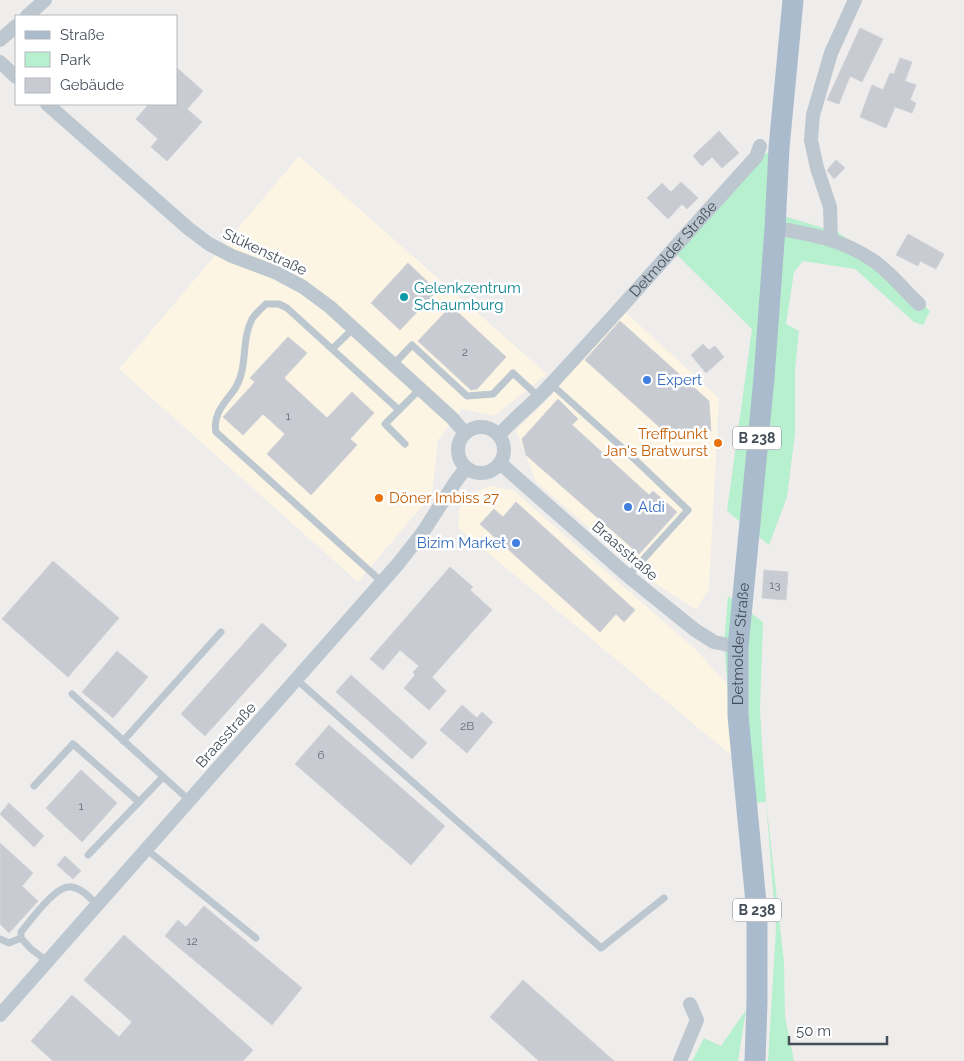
<svg xmlns="http://www.w3.org/2000/svg" width="964" height="1061" font-family="Raleway,sans-serif">
	<style>
		.commercial { fill: #fcf5e3 }
		.green { fill: #b7f0ce }
		.building { fill: #c9cbd2; stroke: #d0d2d8 }
		.lines { fill: none; stroke-linecap: round; stroke-linejoin: round }
		.lane { stroke: #bcc7d0; stroke-width: 7 }
		.street { stroke: #bcc7d0; stroke-width: 14 }
		.primary { stroke: #aabbcd; stroke-width: 21 }
		.culture-dot { fill: #0f9aa8; stroke: #fff; stroke-width: 2 }
		.shop-dot { fill: #3f7fe0; stroke: #fff; stroke-width: 2 }
		.food-dot { fill: #e8710a; stroke: #fff; stroke-width: 2 }
		.labels { text-anchor: middle; stroke-width: 5; stroke-linejoin: round; paint-order: stroke }
		.number-label { font-size: 12px; fill: #656e78 }
		.shield { fill: #fff; stroke: #7c848c; stroke-width: 1 }
		.shield-label { font-size: 14px; font-weight: bold; fill: #444f5a }
		.street-label { font-size: 15px; fill: #444f5a; stroke: #fff }
		.culture-label { font-size: 15px; fill: #0d838f; stroke: #fff; text-anchor: start }
		.shop-label { font-size: 15px; fill: #366cbe; stroke: #fff; text-anchor: start }
		.food-label { font-size: 15px; fill: #c56008; stroke: #fff; text-anchor: end }
	</style>
	<rect width="100%" height="100%" fill="#efecec"/>
	<g class="commercial">
		<polygon points="299,156 547,374 494,416 462,409 438,440 432,494 358,582 119,369"/>
		<polygon points="622,309 719,398 709,589 697,608 693,608 647,578 536,482 516,430 553,394"/>
		<polygon points="491,486 514,491 695,649 727,684 732,756 458,528 459,510 467,495"/>
	</g>
	<g class="green">
		<polygon points="766,153 785,155 781,215 839,233 872,255 930,311 923,325 914,322 855,269 803,261 794,272 786,324 799,331 795,370 795,433 787,497 769,545 727,511 752,329 674,252"/>
		<polygon points="728,596 763,622 760,708 762,744 766,801 784,962 785,1017 794,1061 768,1061 776,928 766,802 737,804 724,644"/>
		<polygon points="746,1010 738,1061 692,1061 704,1038 721,1046"/>
	</g>
	<g class="building">
		<polygon points="860,28 883,39 862,82 850,76 839,104 827,100"/>
		<polygon points="900,58 912,62 905,81 916,85 910,100 916,103 912,113 895,107 886,128 860,117 872,85 883,90 890,73 894,74"/>
		<polygon points="176,67 203,91 187,109 202,122 167,161 151,147 158,139 136,119 149,104 176,104"/>
		<polygon points="719,131 739,153 722,168 712,157 702,166 693,156"/>
		<polygon points="836,160 845,168 834,179 827,170"/>
		<polygon points="681,182 698,198 687,209 682,204 668,219 647,198 662,183 671,192"/>
		<polygon points="908,234 944,254 936,269 920,261 918,266 896,255"/>
		<polygon points="408,263 437,291 400,330 371,303"/>
		<polygon points="451,306 506,357 477,389 471,390 418,341"/>
		<polygon points="620,321 709,401 711,431 665,432 585,360"/>
		<polygon points="288,337 307,353 284,378 327,418 352,392 374,413 350,439 357,445 311,495 267,454 285,434 263,414 243,435 223,417 255,382 250,378"/>
		<polygon points="703,344 709,350 715,346 724,357 706,373 691,355"/>
		<polygon points="558,399 578,419 572,425 649,495 653,491 677,512 639,554 526,455 522,439"/>
		<polygon points="516,502 635,610 624,622 616,614 600,632 480,524 494,509 503,517"/>
		<polygon points="53,561 119,618 68,677 2,619"/>
		<polygon points="450,567 473,587 470,590 492,610 432,677 446,691 429,710 404,688 415,675 413,672 419,666 400,650 383,670 370,659"/>
		<polygon points="764,570 788,572 786,600 762,598"/>
		<polygon points="262,623 287,645 205,736 181,714"/>
		<polygon points="117,651 148,677 113,718 82,692"/>
		<polygon points="351,675 427,743 412,759 336,692"/>
		<polygon points="462,705 477,718 482,712 493,722 467,753 440,730"/>
		<polygon points="329,725 445,826 411,865 295,764"/>
		<polygon points="81,770 117,803 82,842 46,808"/>
		<polygon points="9,803 44,836 34,847 0,814"/>
		<polygon points="0,843 33,873 22,886 38,901 9,933 0,924"/>
		<polygon points="65,856 81,871 73,879 57,865"/>
		<polygon points="204,906 302,988 272,1025 165,936 178,920 186,927"/>
		<polygon points="124,935 253,1050 243,1061 53,1061 31,1041 72,995 119,1037 132,1022 84,980"/>
		<polygon points="523,980 614,1061 539,1061 490,1017"/>
	</g>
	<g class="lines">
		<g class="lane">
			<path d="M353,329L332,349L287,308L279,304H266C261,309 255,314 252,319C241,340 248,366 236,387C227,401 212,413 216,432L382,582"/>
			<polyline points="332,349 399,410 385,424 405,444"/>
			<polyline points="393,365 412,345 467,396 493,394 513,373 539,397"/>
			<polyline points="551,384 628,453 688,510 628,576"/>
			<polyline points="399,410 420,389"/>
			<polyline points="297,680 601,948 664,898"/>
			<polyline points="72,694 189,800"/>
			<polyline points="123,741 221,632"/>
			<polyline points="34,786 73,744 139,802"/>
			<polyline points="146,849 256,938"/>
			<polyline points="88,855 163,777"/>
			<polyline points="0,939 9,943 21,938"/>
			<path d="M47,961L31,949L21,938V932C31,920 56,884 72,887C83,889 90,898 97,905"/>
		</g>
		<g class="street">
			<polyline points="27,16 45,0"/>
			<polyline points="0,40 16,26"/>
			<polyline points="0,62 16,77"/>
			<polyline points="47,104 189,229 209,244 232,256 277,273 303,287 330,307 452,418 465,433"/>
			<path d="M775,228C811,234 844,240 874,261C890,272 905,291 919,304"/>
			<polyline points="831,239 830,207 817,168 811,140 813,115 831,53 855,0"/>
			<circle cx="481" cy="450" r="23"/>
			<path id="s1" d="M499,435C515,417 534,403 550,385C620,310 687,233 756,157L760,146"/>
			<polyline points="500,463 628,576 695,630 714,642 738,647"/>
			<polyline points="0,1015 398,564 423,532 456,481 466,468"/>
			<polyline points="680,1061 697,1020 690,1004"/>
		</g>
		<path class="primary" id="s2" d="M755,1061L757,1001V913L738,716V647L764,378L775,228L779,148L793,0"/>
	</g>
	<circle class="culture-dot" cx="404" cy="297" r="5"/>
	<g class="shop-dot">
		<circle cx="647" cy="380" r="5"/>
		<circle cx="628" cy="507" r="5"/>
		<circle cx="516" cy="543" r="5"/>
	</g>
	<g class="food-dot">
		<circle cx="718" cy="443" r="5"/>
		<circle cx="379" cy="498" r="5"/>
	</g>
	<g class="labels">
		<g class="number-label">
			<text x="465" y="356">2</text>
			<text x="288" y="420">1</text>
			<text x="775" y="589">13</text>
			<text x="467" y="730">2B</text>
			<text x="321" y="759">6</text>
			<text x="81" y="810">1</text>
			<text x="192" y="945">12</text>
		</g>
		<g class="shield">
			<rect x="733" y="426.5" width="48" height="23" rx="4"/>
			<rect x="733" y="898.5" width="48" height="23" rx="4"/>
		</g>
		<g class="shield-label">
			<text x="757" y="443">B 238</text>
			<text x="757" y="915">B 238</text>
		</g>
		<g class="street-label">
			<text dy="5" stroke="none"><textPath href="#s1" startOffset="255">Detmolder Straße</textPath></text>
			<text transform="translate(265 252) rotate(25)" y="5">Stükenstraße</text>
			<text transform="translate(625 551) rotate(41)" y="5">Braasstraße</text>
			<text dy="5" stroke="none"><textPath href="#s2" startOffset="418">Detmolder Straße</textPath></text>
			<text transform="translate(226 735) rotate(-48)" y="5">Braasstraße</text>
		</g>
		<g class="culture-label">
			<text x="414" y="293">Gelenkzentrum<tspan x="414" dy="17">Schaumburg</tspan></text>
		</g>
		<g class="shop-label">
			<text x="657" y="385">Expert</text>
			<text x="638" y="512">Aldi</text>
			<text x="506" y="548" text-anchor="end">Bizim Market</text>
		</g>
		<g class="food-label">
			<text x="708" y="439">Treffpunkt<tspan x="708" dy="17">Jan's Bratwurst</tspan></text>
			<text x="389" y="503" text-anchor="start">Döner Imbiss 27</text>
		</g>
	</g>
	<rect x="15" y="15" width="162" height="90" fill="#ffffff" stroke="#b4b9bd"/>
	<rect x="25" y="31" width="25" height="8" fill="#aabbcd" stroke="#b4b9bd"/>
	<text x="60" y="40" font-size="15" fill="#444f5a">Straße</text>
	<rect x="25" y="52" width="25" height="15" fill="#b7f0ce" stroke="#b4b9bd"/>
	<text x="60" y="65" font-size="15" fill="#444f5a">Park</text>
	<rect x="25" y="78" width="25" height="15" fill="#c9cbd2" stroke="#b4b9bd"/>
	<text x="60" y="90" font-size="15" fill="#444f5a">Gebäude</text>
	<path d="M789 1036v8h98v-8" fill="none" stroke="#444f5a" stroke-width="2.5"/>
	<text x="796" y="1036" font-size="15" fill="#444f5a" stroke="#ffffff" stroke-width="4" paint-order="stroke">50 m</text>
</svg>
